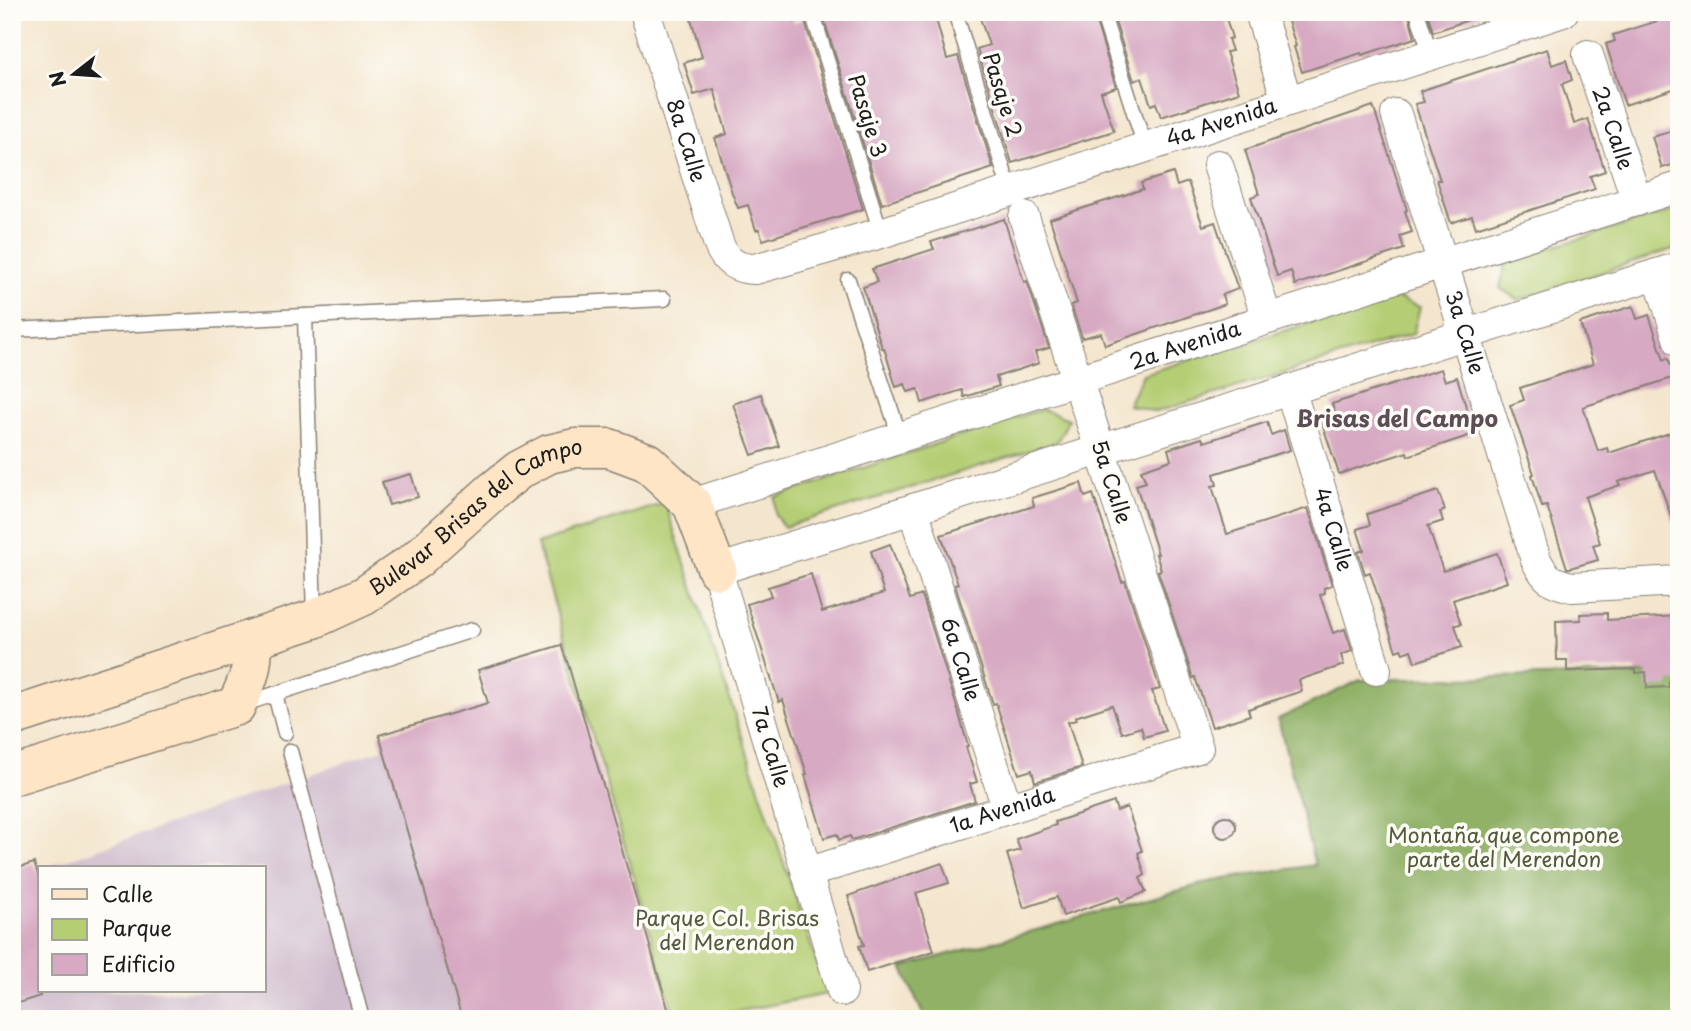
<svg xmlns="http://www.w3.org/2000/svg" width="1691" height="1031" font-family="'Playpen Sans',sans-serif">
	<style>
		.industrial { fill: #d0bdcd }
		.green { fill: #b5ce74; stroke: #687548; stroke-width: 2 }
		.forest { fill: #90b166; stroke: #566641; stroke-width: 2 }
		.building { fill: #d7a9c2 }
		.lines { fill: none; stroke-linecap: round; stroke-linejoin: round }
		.lane-casing { stroke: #888175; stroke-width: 17 }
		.street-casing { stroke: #888175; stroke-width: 32 }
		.secondary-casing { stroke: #888175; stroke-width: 41 }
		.lane { stroke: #fff; stroke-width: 14 }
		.street { stroke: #fff; stroke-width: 30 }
		.secondary { stroke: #fee5c5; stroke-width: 38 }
		.labels { text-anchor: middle; stroke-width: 7; stroke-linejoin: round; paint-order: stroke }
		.street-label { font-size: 21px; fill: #1c1c1c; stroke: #fdfcf7 }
		.park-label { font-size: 21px; fill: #525a3b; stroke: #fdfcf7 }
		.neighbourhood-label { font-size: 23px; font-weight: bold; fill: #5d4d56; stroke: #fdfcf7 }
	</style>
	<rect width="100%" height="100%" fill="#fdfcf7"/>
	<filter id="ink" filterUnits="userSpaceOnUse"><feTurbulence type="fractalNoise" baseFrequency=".0143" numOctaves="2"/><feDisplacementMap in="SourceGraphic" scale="14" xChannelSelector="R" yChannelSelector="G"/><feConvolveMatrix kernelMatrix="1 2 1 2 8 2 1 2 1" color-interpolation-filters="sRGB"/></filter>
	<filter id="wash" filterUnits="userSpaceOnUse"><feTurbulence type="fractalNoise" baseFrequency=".00686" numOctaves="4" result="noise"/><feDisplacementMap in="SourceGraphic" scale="28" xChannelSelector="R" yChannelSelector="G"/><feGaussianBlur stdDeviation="1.57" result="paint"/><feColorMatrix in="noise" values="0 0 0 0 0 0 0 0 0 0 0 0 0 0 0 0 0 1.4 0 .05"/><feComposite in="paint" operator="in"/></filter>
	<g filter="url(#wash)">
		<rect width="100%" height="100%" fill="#f4e6ce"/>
		<polygon class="industrial" points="520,701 618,1019 12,1019 12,880 40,870 40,991 264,991 264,868 44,868"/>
		<g class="green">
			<polygon points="1679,209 1679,247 1518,300 1500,288 1506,261"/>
			<polygon points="1395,297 1420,307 1413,334 1156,412 1128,405 1143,374"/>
			<polygon points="1042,409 1069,419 1057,442 784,527 775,515 775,497"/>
			<polygon points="665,503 827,994 698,1019 675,1019 537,544"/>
		</g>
		<polygon class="forest" points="1679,673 1679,1019 925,1019 902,967 1213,881 1315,865 1278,719 1360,680"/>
		<g id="blocks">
			<g class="building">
				<polygon points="689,12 791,12 794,22 804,19 863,209 763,240 759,229 756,230 748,205 738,208 732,193 715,138 727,134 714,89 694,95 684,63 702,57"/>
				<polygon points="826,12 934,12 947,59 958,56 993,168 882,204 822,13"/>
				<polygon points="978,12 1093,12 1116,87 1101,92 1114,131 1012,163 977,49 989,45"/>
				<polygon points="1112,12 1224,12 1232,38 1228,39 1232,51 1226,52 1239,92 1161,117 1156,103 1151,105 1142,78 1134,81"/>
				<polygon points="1285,12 1343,12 1345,18 1362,12 1408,12 1415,38 1362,55 1361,53 1302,72 1294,47 1296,46"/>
				<polygon points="1427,12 1479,12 1480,16 1433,32"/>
				<polygon points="1679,14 1679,87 1625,105 1606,44 1615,41 1613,35"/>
				<polygon points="1547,49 1552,65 1566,60 1572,80 1562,84 1574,124 1588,119 1605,171 1590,176 1595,189 1476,228 1472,216 1451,223 1437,180 1440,180 1415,104 1424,102 1420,91"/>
				<polygon points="1373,106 1407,210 1405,211 1412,232 1400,236 1404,249 1295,285 1291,271 1277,276 1251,197 1259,194 1245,150"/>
				<polygon points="1679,129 1679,163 1662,168 1652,137"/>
				<polygon points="1173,173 1177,186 1188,182 1203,226 1215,222 1238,289 1222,295 1225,304 1105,345 1101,333 1082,338 1071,305 1077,303 1050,219 1143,189 1141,183"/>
				<polygon points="1004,219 1024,282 1027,281 1049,348 1035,352 1039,363 996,377 999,386 964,397 962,390 922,403 918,389 908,392 905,384 896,387 884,348 882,348 863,287 877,282 872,269 934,249 931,242"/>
				<polygon points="1633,306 1637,319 1649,315 1664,360 1668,358 1675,377 1583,407 1598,451 1607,448 1609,453 1679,430 1679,527 1675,528 1655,470 1618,482 1620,485 1585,497 1600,543 1593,545 1598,560 1570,568 1567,568 1547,506 1542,507 1532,475 1534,474 1510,405 1524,400 1520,388 1593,364 1580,323"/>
				<polygon points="1441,369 1445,381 1457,377 1470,420 1467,421 1471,435 1408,456 1407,452 1339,474 1321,420 1336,416 1332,404"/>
				<polygon points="761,394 779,446 752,455 733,404"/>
				<polygon points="1267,422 1271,435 1284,430 1290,450 1214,474 1217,485 1212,486 1227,534 1308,508 1332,585 1324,588 1325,593 1320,595 1333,633 1345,629 1352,651 1341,655 1344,665 1299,680 1302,691 1248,709 1250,715 1212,727 1195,677 1193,678 1158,571 1161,570 1156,554 1158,554 1136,485 1146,482 1141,470 1171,460 1168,449 1202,438 1204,442"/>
				<polygon points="411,474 418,497 389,505 382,482"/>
				<polygon points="1081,483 1085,497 1093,494 1122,582 1125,581 1160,689 1152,691 1165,731 1144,737 1141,727 1122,733 1112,705 1075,717 1076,720 1068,722 1082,767 1035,782 1032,770 1019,774 996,703 993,704 955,585 958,584 941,535 1034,506 1032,498"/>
				<polygon points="1438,491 1445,510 1440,512 1443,521 1428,526 1443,571 1497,553 1507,582 1453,600 1461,624 1455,625 1462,647 1415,662 1411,650 1403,653 1401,649 1396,651 1370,572 1365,574 1358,552 1364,550 1357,529 1370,525 1367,514"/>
				<polygon points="890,544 910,599 922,595 959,714 968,746 966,747 977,782 970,784 975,801 852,840 850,836 839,840 837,834 824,838 805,775 807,774 783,700 779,702 747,604 771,596 768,587 811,574 822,612 884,593 871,551"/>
				<polygon points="1607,613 1607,620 1679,616 1679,681 1669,682 1669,687 1647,688 1646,672 1636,673 1636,669 1567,671 1567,660 1557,660 1556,621 1581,620 1580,614"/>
				<polygon points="561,645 568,664 671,1019 462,1019 379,735 488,703 478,670"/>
				<polygon points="1114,802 1117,811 1127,807 1142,851 1138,853 1145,875 1140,878 1146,892 1121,902 1119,897 1063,916 1057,897 1024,908 1007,854 1020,850 1016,839 1056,825 1055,822"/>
				<circle cx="1225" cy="827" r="11"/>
				<polygon points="34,863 40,881 40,996 12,1005 12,891 21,888 15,869"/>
				<polygon points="942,863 949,883 916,893 934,951 867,972 859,946 864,945 848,896"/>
			</g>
		</g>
	</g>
	<g filter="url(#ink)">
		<use href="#blocks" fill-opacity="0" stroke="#888175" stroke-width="2"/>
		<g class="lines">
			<defs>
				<g id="lane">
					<polyline points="812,12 881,233"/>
					<polyline points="955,12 1010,191"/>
					<polyline points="1102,12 1145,147"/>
					<polyline points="1417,12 1431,55"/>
					<polyline points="848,280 900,437"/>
					<polyline points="305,316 314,616"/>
					<polyline points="12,330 664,299"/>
					<polyline points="275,694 285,733"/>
					<polyline points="244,704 472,630"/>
					<polyline points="290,751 362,1019"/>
				</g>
				<g id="street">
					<path id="s1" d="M645,12L719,245C726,262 737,269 755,269L881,233L1563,12"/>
					<polyline points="1260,12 1287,101"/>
					<path id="s2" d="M1588,55L1637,201"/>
					<path id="s3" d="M1396,114L1536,560C1546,579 1550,582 1572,587L1679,581"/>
					<polyline points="1218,165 1267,319"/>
					<polyline points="1658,274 1679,341"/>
					<path id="s4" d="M1290,389L1376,670"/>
					<path id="s5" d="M692,504L1679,187"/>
					<path id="s6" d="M913,509L1007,808"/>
					<path id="s7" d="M807,873L1198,748L1024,217"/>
					<polyline points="842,991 717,570 913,509 1679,267"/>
				</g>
				<g id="secondary">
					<path id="s8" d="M12,717L314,619L364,596L416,560L494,490L519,470L549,454L575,448H609L647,462L692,504L717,570"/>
					<path d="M12,776L236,706C249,679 253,669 253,639"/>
				</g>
			</defs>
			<use href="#lane" class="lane-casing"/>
			<use href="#street" class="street-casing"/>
			<use href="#secondary" class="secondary-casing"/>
			<use href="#lane" class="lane"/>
			<use href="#street" class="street"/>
			<use href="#secondary" class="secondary"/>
		</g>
	</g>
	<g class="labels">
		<g class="street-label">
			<text transform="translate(1002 95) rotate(73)" y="7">Pasaje 2</text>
			<text transform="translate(867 116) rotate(73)" y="7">Pasaje 3</text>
			<text dy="7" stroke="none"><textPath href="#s1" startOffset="780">4a Avenida</textPath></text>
			<text dy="7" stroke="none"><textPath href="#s2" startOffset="77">2a Calle</textPath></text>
			<text dy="7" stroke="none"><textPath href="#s1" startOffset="135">8a Calle</textPath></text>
			<text dy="7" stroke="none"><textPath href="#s3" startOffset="229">3a Calle</textPath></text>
			<text dy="7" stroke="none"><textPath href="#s5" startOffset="518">2a Avenida</textPath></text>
			<text transform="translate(1111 482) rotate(72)" y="7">5a Calle</text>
			<text dy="7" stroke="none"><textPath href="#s8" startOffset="511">Bulevar Brisas del Campo</textPath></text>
			<text dy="7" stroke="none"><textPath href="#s4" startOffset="147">4a Calle</textPath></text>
			<text dy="7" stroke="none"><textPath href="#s6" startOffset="158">6a Calle</textPath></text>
			<text transform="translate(770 747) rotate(73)" y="7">7a Calle</text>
			<text dy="7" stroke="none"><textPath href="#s7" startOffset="205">1a Avenida</textPath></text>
		</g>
		<g class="park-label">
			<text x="1504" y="843">Montaña que compone<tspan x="1504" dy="24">parte del Merendon</tspan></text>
			<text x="727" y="926">Parque Col. Brisas<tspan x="727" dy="24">del Merendon</tspan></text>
		</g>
		<g class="neighbourhood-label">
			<text x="1397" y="427">Brisas del Campo</text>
		</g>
	</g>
	<rect width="1691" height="1031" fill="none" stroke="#fdfcf7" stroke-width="42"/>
	<rect x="38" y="866" width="228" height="126" fill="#fdfcf7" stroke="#a3a29f" stroke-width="2"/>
	<rect x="52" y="889" width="35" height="10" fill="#fee5c5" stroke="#a3a29f" stroke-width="2"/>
	<text x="102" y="902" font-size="21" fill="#1c1c1c">Calle</text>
	<rect x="52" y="919" width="35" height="21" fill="#b5ce74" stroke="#a3a29f" stroke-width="2"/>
	<text x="102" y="936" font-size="21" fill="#1c1c1c">Parque</text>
	<rect x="52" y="954" width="35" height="21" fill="#d7a9c2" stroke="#a3a29f" stroke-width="2"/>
	<text x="102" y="972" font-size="21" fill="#1c1c1c">Edificio</text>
	<g transform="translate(74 74) rotate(253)" stroke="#fdfcf7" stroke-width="5" paint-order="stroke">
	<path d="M0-5L12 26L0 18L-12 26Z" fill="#1c1c1c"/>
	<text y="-10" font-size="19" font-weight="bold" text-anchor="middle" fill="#1c1c1c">N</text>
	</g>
</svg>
